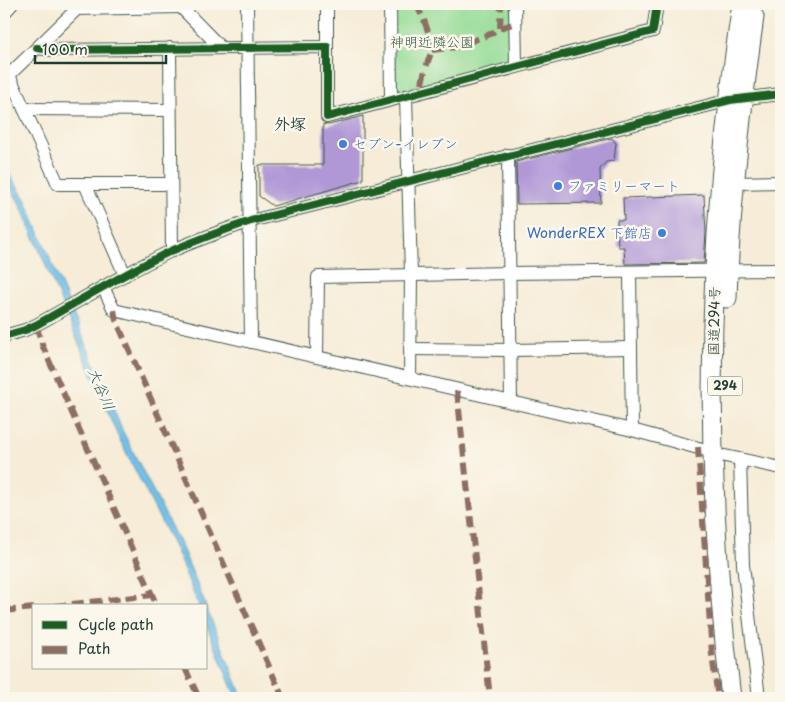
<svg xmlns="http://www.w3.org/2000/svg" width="785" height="702" font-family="'Playpen Sans','Klee One',sans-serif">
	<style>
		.green { fill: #95db95; stroke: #5a8c64 }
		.water { fill: #72c1ed; stroke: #487f90 }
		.building { fill: #b098d7 }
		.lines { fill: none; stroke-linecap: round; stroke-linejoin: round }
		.minor-casing { stroke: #3f574c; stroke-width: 14 }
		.highway-casing { stroke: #3f574c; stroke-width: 21 }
		.minor { stroke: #fff; stroke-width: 12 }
		.highway { stroke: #fff; stroke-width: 19 }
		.quiet { stroke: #8d6e63; stroke-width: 6; stroke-dasharray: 12 6; stroke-linecap: butt }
		.cycleway-casing { stroke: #fbf7ec; stroke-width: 11 }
		.cycleway { stroke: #1b5e20; stroke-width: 8 }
		.shop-dot { fill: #3f7fe0; stroke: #fbf7ec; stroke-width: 2 }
		.labels { text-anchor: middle; stroke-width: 5; stroke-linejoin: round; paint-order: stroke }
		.shield { fill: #fbf7ec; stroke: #61756b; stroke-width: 1 }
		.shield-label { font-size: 12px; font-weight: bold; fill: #1f3d34 }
		.park-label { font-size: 14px; fill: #375d47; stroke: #fbf7ec }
		.shop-label { font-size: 14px; fill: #366cbe; stroke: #fbf7ec; text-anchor: start }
		.street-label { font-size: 14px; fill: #1f3d34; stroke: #fbf7ec }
		.water-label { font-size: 15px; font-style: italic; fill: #345e62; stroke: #fbf7ec }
		.quarter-label { font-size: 16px; font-weight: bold; fill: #1f3d34; stroke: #fbf7ec }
	</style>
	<rect width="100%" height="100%" fill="#fbf7ec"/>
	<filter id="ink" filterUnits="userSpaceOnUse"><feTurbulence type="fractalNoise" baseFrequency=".02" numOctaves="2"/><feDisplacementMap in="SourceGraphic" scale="10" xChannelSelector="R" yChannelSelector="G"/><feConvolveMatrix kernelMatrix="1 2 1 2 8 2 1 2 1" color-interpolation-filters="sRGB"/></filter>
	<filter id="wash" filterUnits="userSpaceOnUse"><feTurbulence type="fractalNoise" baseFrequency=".0096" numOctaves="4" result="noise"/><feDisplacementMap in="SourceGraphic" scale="20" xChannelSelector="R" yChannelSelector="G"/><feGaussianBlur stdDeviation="1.12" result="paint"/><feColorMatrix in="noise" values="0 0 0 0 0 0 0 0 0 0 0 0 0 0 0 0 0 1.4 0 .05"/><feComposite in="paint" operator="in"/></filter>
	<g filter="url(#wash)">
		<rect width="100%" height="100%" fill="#f6ecd7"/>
		<polygon class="green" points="393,4 512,4 511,62 395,91"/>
		<g class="water">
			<polygon points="4,165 25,199 123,432 182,548 206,606 199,606 176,551 117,434 19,202 4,177"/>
			<polygon points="206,607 240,691 244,698 237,698 234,693 206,624"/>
		</g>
		<g id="blocks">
			<g class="building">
				<polygon points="363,116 363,180 273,206 259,196 259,165 323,165 323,124 329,125"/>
				<polygon points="612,138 616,143 614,161 606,162 600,169 601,203 517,204 516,162"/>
				<polygon points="704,195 706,233 704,263 625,264 624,247 618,247 617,220 624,220 623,198"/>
			</g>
		</g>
	</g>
	<g filter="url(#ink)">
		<use href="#blocks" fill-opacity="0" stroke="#3f574c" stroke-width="1"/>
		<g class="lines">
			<defs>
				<g id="minor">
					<polyline points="82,4 9,75 58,184 171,184"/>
					<polyline points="181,4 181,7 221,48"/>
					<polyline points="247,4 251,342"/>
					<polyline points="327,4 327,47"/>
					<polyline points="390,4 391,99"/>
					<polyline points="515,4 516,67"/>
					<polyline points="76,9 181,7"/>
					<polyline points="4,13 12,4"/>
					<polyline points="37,48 52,50 327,47 327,117 653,31 657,4"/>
					<polyline points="170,48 172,251"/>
					<polyline points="406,96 411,275 410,378"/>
					<polyline points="24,109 170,110"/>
					<polyline points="508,155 511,402"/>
					<polyline points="735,183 781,182"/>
					<polyline points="85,184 125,275"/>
					<polyline points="630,272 632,430"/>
					<polyline points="103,287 114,310 632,430 713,452"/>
					<path d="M4,336L25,330L36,325C81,300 125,273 171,251C197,240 224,230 251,221L730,100L781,94"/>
					<polyline points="410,349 511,350 631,348"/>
					<polyline points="317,357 318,277 509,273 781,270"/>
					<polyline points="725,456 781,468"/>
					<polyline points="740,459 743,565 759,698"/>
				</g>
				<g id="highway">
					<path d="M727,298C730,204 741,110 754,17"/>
					<path d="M731,698C714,557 708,413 715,271C719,182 729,92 742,4"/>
				</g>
			</defs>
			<use href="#minor" class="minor-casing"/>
			<use href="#highway" class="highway-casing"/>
			<use href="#minor" class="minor"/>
			<use href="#highway" class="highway"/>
			<g class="quiet">
				<polyline points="416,4 424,20 432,43 432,50 425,70 420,92"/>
				<polyline points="500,28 516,23"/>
				<polyline points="432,50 456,47 490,34 500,28 501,4"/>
				<polyline points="114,310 116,320 283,698"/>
				<polyline points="36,325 43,347 157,606"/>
				<polyline points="457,391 490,698"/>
				<polyline points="698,447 712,655 718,698"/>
				<polyline points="54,606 152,595"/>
				<polyline points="4,611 34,608"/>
				<polyline points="185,668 199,698"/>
			</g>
			<defs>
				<g id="cycleway">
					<polyline points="37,48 52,50 327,47 327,117 653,31 657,4"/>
					<path d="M4,336L25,330L36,325C81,300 125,273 171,251C197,240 224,230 251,221L730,100L781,94"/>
				</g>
			</defs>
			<use href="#cycleway" class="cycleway-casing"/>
			<use href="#cycleway" class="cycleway"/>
		</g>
	</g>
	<g class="shop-dot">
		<circle cx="343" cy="144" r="5"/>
		<circle cx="558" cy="186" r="5"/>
		<circle cx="662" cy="233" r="5"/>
	</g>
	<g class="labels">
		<rect class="shield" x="707.5" y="376.5" width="35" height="19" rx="4"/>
		<g class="shield-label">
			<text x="725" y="390">294</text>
		</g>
		<g class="park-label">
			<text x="432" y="47">神明近隣公園</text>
		</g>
		<g class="shop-label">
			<text x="353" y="149">セブン-イレブン</text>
			<text x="568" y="191">ファミリーマート</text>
			<text x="652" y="238" text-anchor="end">WonderREX 下館店</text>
		</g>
		<g class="street-label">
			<text transform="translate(714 321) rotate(-89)" y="5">国道294号</text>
		</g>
		<g class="water-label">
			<text transform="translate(101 389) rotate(67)" y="5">大谷川</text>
		</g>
		<g class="quarter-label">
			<text x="290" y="130">外塚</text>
		</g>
	</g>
	<rect width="785" height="702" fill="none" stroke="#fbf7ec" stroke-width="20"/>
	<rect x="32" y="604" width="175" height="65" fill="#fbf7ec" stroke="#a3ada2"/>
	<rect x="42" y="621" width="25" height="8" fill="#1b5e20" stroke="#a3ada2"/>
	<text x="78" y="630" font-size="15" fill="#1f3d34">Cycle path</text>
	<rect x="42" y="646" width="25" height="8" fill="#8d6e63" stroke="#a3ada2"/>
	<text x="78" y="654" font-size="15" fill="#1f3d34">Path</text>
	<path d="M35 55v8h131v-8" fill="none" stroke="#1f3d34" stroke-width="2.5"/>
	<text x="42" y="55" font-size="15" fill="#1f3d34" stroke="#fbf7ec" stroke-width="4" paint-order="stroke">100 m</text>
</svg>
